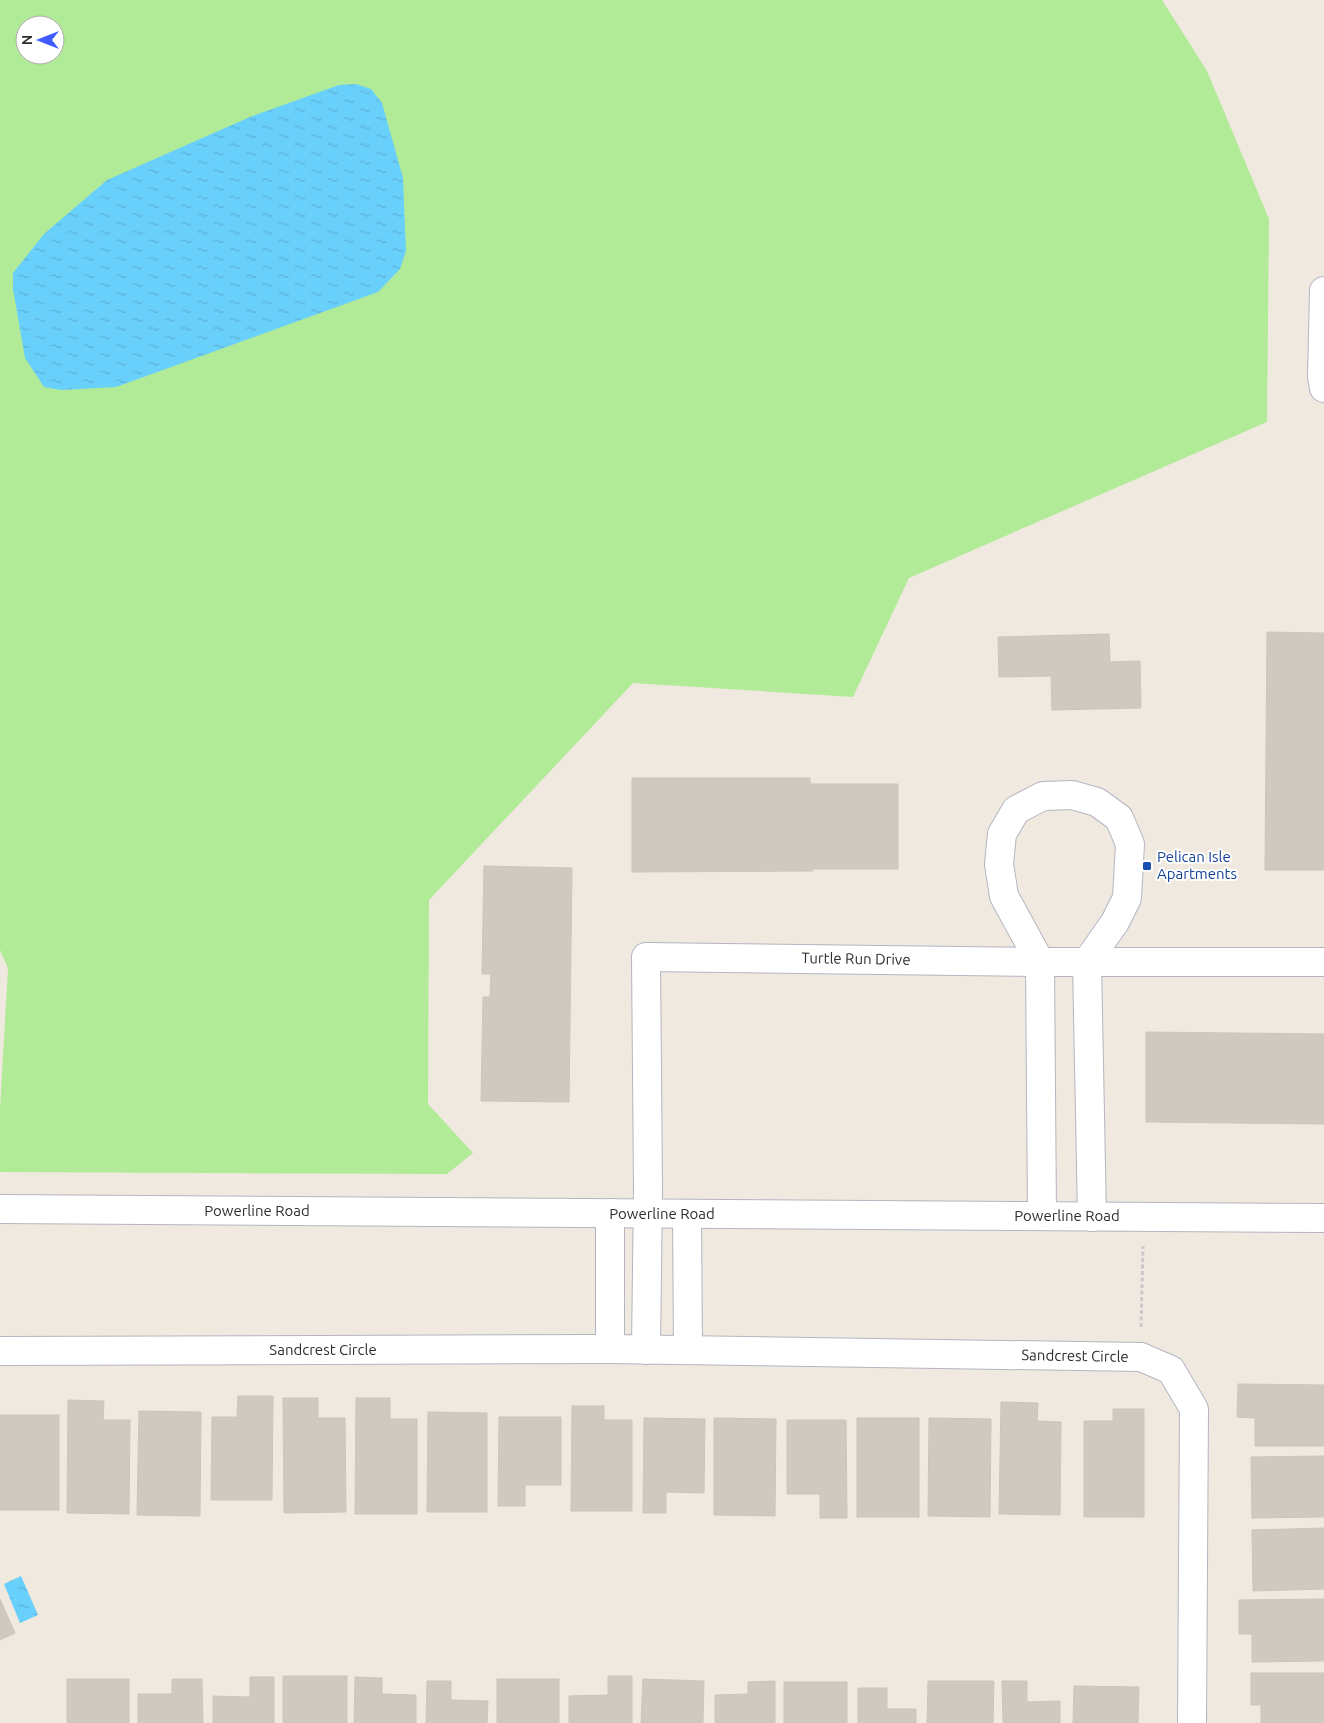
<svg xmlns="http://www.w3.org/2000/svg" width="1324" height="1723" font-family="Ubuntu,sans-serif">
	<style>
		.grass { fill: #b1eb97; fill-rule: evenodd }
		.water { fill: url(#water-ripples) }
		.building { fill: #cfcac0; stroke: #ccc6b8 }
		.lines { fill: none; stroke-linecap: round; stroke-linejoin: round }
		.street-casing { stroke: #b3b5c2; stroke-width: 30 }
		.path { stroke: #c9c9c9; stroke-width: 3; stroke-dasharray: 4 2.5; stroke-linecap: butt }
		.street { stroke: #fff; stroke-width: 28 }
		.transit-dot { fill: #1a4fb4; stroke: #fff; stroke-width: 2 }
		.labels { text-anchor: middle; stroke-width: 4; stroke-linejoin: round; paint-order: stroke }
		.transit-label { font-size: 15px; fill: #164399; stroke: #fff; text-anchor: start }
		.street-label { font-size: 15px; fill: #2e2e2e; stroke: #fff }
	</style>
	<defs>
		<pattern id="water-ripples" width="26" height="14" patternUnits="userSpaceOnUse" patternTransform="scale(1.25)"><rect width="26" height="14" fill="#69cffb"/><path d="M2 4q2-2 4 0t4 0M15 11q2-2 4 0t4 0" fill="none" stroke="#5bb2d7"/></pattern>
	</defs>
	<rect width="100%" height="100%" fill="#f0e9df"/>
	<path class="grass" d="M0,0H1162L1207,71L1269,219L1267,422L909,578L853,697L633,683L429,900L428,1104L473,1153L447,1174L0,1172V1109L8,968L0,950ZM25,25H55V55H25Z"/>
	<g class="water">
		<polygon points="356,84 371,89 382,103 403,178 406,251 400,269 378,292 116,387 61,390 44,387 25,358 13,289 13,273 44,234 107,180 250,117 339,85"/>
		<polygon points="21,1576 38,1615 20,1623 4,1584"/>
	</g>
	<g class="building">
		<polygon points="1267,632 1324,633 1324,870 1265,870"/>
		<polygon points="1109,634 1110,662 1140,661 1141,708 1052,710 1051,676 999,677 998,637"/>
		<polygon points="632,778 810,778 810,784 898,784 898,869 813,869 813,871 632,872"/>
		<polygon points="484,866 572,868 569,1102 481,1101 483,997 490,997 491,974 482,974"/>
		<polygon points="1146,1032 1324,1034 1324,1124 1146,1122"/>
		<polygon points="1238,1384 1324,1385 1324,1446 1255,1446 1255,1418 1237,1417"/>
		<polygon points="238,1396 273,1396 272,1500 211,1500 212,1417 237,1417"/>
		<polygon points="283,1398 318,1398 318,1418 345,1418 346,1512 284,1513"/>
		<polygon points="356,1398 390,1398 390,1419 417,1419 417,1514 355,1514"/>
		<polygon points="68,1400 104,1401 103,1420 130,1420 129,1514 67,1513"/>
		<polygon points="1001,1402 1038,1403 1037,1421 1061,1422 1060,1515 999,1514"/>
		<polygon points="572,1406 604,1406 604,1420 632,1420 632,1511 571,1511"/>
		<polygon points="1113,1409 1144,1409 1144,1517 1084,1517 1084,1421 1113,1421"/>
		<polygon points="139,1411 201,1412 200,1516 137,1515"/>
		<polygon points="428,1412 487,1413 487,1512 427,1512"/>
		<rect x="0" y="1415" width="59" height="95"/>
		<polygon points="499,1417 561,1417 561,1485 525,1485 525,1506 498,1506"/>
		<polygon points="644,1418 705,1419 704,1493 666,1492 666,1513 643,1513"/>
		<polygon points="714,1418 776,1419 775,1516 714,1515"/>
		<rect x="857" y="1418" width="62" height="99"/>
		<polygon points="929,1418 991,1419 990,1517 928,1516"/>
		<polygon points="787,1420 846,1420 847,1518 820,1518 820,1494 787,1494"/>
		<polygon points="1324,1456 1324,1517 1252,1518 1251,1457"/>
		<polygon points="1324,1528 1324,1589 1253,1591 1252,1530"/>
		<polygon points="0,1599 15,1633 0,1640"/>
		<polygon points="1324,1599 1324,1661 1252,1662 1252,1634 1239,1634 1239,1600"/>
		<polygon points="1251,1673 1324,1673 1324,1723 1261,1723 1261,1705 1251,1705"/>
		<rect x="283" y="1676" width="64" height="47"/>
		<polygon points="608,1676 632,1676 632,1723 569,1723 569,1696 608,1695"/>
		<polygon points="250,1677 274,1677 274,1723 213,1723 213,1696 250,1697"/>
		<polygon points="355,1677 382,1678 382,1694 416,1695 416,1723 354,1723"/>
		<rect x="67" y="1679" width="62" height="44"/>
		<polygon points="172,1679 202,1679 203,1723 138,1723 138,1694 172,1694"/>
		<rect x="497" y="1679" width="62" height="44"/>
		<polygon points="643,1679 704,1681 703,1723 641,1723"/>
		<polygon points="427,1681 451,1681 451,1700 488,1701 487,1723 426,1723"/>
		<polygon points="775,1681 775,1723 715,1723 715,1695 748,1694 748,1682"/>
		<polygon points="928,1681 994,1681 993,1723 927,1723"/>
		<polygon points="1002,1681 1027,1681 1027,1702 1060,1701 1060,1723 1003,1723"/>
		<rect x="784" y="1682" width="63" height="41"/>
		<polygon points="1074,1686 1139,1687 1138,1723 1073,1723"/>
		<polygon points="858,1688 887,1688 887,1709 916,1709 916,1723 858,1723"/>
	</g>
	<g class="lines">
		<defs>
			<g id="street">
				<polyline points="1324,291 1322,377 1324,388"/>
				<polyline points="0,1209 1324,1218"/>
				<polyline points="610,1213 610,1349"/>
				<polyline points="687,1214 688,1350"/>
				<polyline points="1042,1216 1040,962 1004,896 999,864 1002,834 1016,810 1043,796 1072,795 1097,802 1119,818 1130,844 1127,898 1115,922 1087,962 1092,1217"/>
				<polyline points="646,1350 648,1189 646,957 1040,962 1324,962"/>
				<polyline points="0,1351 610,1349 1141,1357 1171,1370 1194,1409 1192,1723"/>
			</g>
		</defs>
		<use href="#street" class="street-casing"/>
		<polyline class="path" points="1141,1327 1143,1246"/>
		<use href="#street" class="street"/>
	</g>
	<rect class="transit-dot" x="1142" y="861" width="10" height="10" rx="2.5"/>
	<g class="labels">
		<g class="transit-label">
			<text x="1157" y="862">Pelican Isle<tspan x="1157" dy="17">Apartments</tspan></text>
		</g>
		<g class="street-label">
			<text transform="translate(856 959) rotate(1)" y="5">Turtle Run Drive</text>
			<text x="257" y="1216">Powerline Road</text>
			<text x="662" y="1219">Powerline Road</text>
			<text x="1067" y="1221">Powerline Road</text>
			<text x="323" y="1355">Sandcrest Circle</text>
			<text transform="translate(1075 1356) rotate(1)" y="5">Sandcrest Circle</text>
		</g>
	</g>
	<g transform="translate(40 40) rotate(270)"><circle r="24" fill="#ffffff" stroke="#ababab"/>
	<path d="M0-4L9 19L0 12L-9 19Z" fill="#3d5bff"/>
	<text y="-8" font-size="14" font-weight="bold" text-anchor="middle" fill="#2e2e2e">N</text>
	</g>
</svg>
